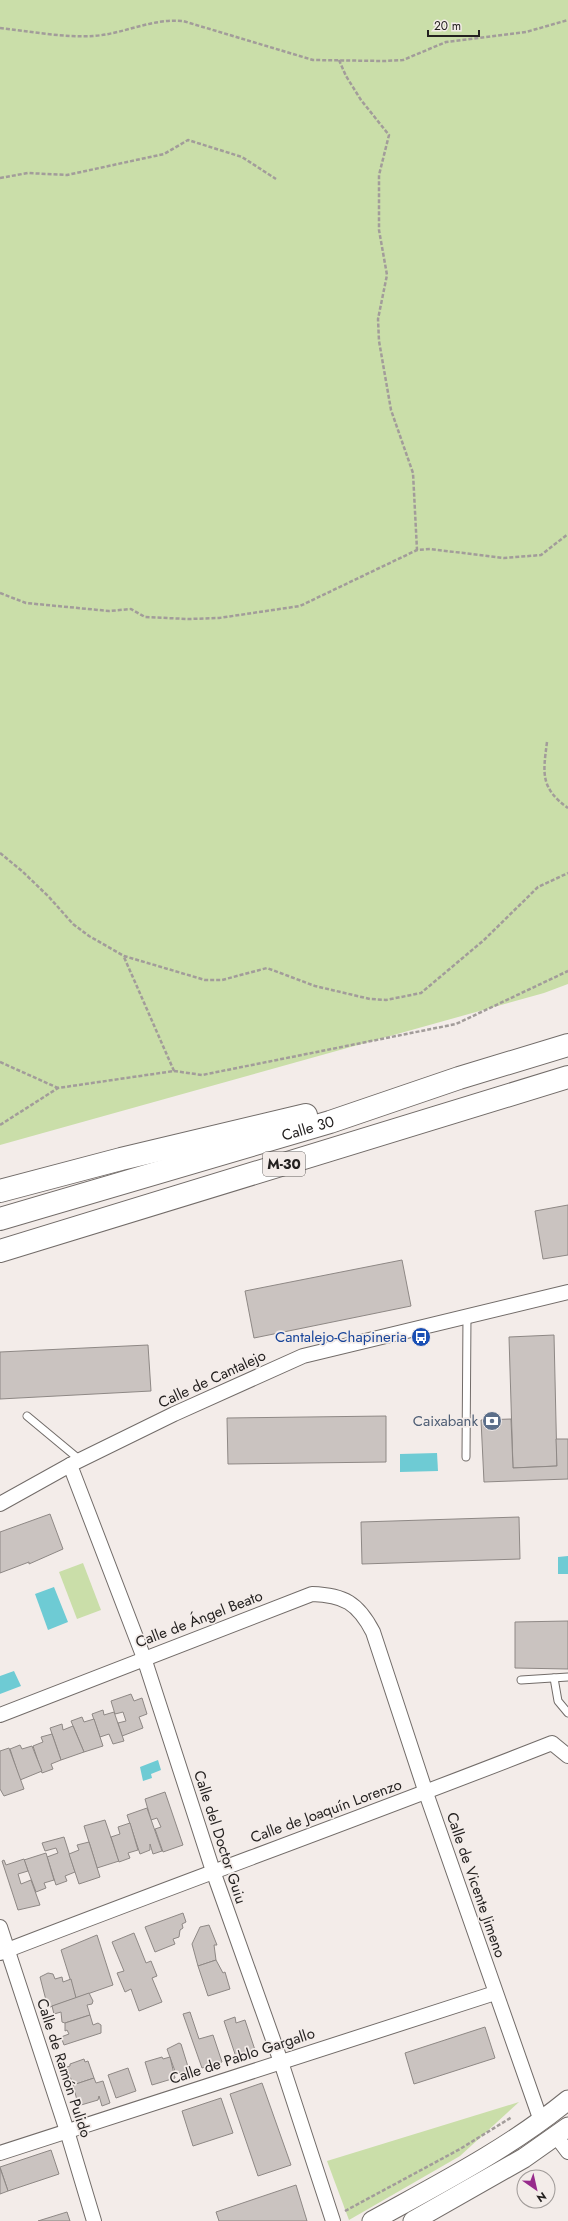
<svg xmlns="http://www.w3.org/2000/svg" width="568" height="2221" font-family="Jost,sans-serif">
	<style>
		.green { fill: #cadea9 }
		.water { fill: #6ecbd4 }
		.building { fill: #cac3c0; stroke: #8e8885 }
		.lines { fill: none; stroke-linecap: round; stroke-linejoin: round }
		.service-casing { stroke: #726c69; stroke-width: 9 }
		.minor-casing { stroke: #726c69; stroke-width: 16 }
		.secondary-casing { stroke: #726c69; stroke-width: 21 }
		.motorway-casing { stroke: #726c69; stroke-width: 24 }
		.path { stroke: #a29c9a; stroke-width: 2.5; stroke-dasharray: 4 2; stroke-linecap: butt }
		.service { stroke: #fff; stroke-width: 7 }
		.minor { stroke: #fff; stroke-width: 14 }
		.secondary { stroke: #fff; stroke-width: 19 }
		.motorway { stroke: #fff; stroke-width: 22 }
		.labels { text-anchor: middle; stroke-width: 3.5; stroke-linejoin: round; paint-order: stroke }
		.shield { fill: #f3ece9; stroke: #625e5c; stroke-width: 1 }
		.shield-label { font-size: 14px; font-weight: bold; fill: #242120 }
		.street-label { font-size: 15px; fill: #242120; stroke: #f3ece9 }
		.transit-label { font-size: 15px; fill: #164399; stroke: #f3ece9; text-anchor: end }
		.service-label { font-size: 15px; fill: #4e5e75; stroke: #f3ece9; text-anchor: end }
	</style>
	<rect width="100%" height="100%" fill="#f3ece9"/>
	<g class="green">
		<polygon points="0,0 568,0 568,984 544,993 0,1145"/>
		<polygon points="83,1563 101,1610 77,1619 59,1572"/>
		<polygon points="519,2102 460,2156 349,2220 327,2161"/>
	</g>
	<g class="water">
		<polygon points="437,1453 438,1471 400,1472 400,1454"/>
		<polygon points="568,1556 568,1574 558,1574 558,1557"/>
		<polygon points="54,1587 68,1622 48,1630 35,1594"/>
		<polygon points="14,1671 21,1686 0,1694 0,1676"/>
		<polygon points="158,1760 161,1770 151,1774 152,1778 143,1781 140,1767"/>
	</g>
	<g class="building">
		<polygon points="568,1205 568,1255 543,1259 535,1211"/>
		<polygon points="402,1260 411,1306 254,1338 245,1291"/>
		<polygon points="554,1335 557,1466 513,1468 509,1337"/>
		<polygon points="148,1345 151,1391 0,1399 0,1352"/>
		<polygon points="386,1416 386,1462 228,1464 227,1418"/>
		<polygon points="511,1419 513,1468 557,1466 556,1439 568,1439 568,1479 484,1482 481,1420"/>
		<polygon points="50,1514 63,1549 29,1564 29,1562 0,1573 0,1532"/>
		<polygon points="519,1517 520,1559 362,1564 361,1522"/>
		<polygon points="568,1621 568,1669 515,1668 515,1622"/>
		<polygon points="131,1694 134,1701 142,1698 147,1714 139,1717 143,1728 122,1736 118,1723 126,1721 123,1712 115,1714 111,1701"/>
		<polygon points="103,1710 104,1715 114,1712 124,1741 113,1744 109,1734 100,1737 92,1714"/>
		<polygon points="82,1717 84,1722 94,1719 103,1746 84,1752 71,1721"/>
		<polygon points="62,1724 63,1730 73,1726 84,1752 61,1760 50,1728"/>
		<polygon points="52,1734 61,1760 51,1764 53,1769 42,1773 33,1746 43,1742 41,1737"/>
		<polygon points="20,1745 22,1749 32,1746 42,1771 20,1780 10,1749"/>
		<polygon points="9,1748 24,1789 4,1796 0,1789 0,1751"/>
		<polygon points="165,1792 183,1845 163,1852 155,1829 161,1827 157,1818 151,1820 145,1799"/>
		<polygon points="147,1808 162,1851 153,1854 150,1844 150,1850 140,1854 127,1815"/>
		<polygon points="105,1820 119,1861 97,1868 84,1826"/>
		<polygon points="130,1823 138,1850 128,1853 130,1858 119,1862 111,1837 120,1834 118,1827"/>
		<polygon points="64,1837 75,1872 65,1876 67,1881 56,1885 47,1857 58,1853 56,1848 45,1851 42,1843"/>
		<polygon points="89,1842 100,1877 79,1884 69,1854 79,1850 77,1845"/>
		<polygon points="46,1853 54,1880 44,1883 46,1888 36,1892 24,1860"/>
		<polygon points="24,1859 28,1871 18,1874 21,1884 31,1880 40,1905 18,1910 2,1861 4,1860 6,1865"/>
		<polygon points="183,1913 186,1922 182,1924 183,1928 180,1930 179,1937 173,1939 175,1944 155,1952 145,1927"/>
		<polygon points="209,1925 217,1945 214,1945 216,1960 198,1966 192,1944 200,1927"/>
		<polygon points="134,1933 146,1963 151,1961 157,1976 152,1978 162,2002 139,2011 131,1989 125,1992 117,1973 124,1971 112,1942"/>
		<polygon points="97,1935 113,1985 76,1998 61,1950"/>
		<polygon points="216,1960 223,1973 225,1972 230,1989 208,1996 198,1966"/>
		<polygon points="48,1973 53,1974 55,1979 62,1977 63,1982 71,1979 76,1998 50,2007 47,2004 40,1977"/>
		<polygon points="89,1993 93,2001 92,2004 87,2005 90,2015 65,2023 62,2022 61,2012 54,2014 52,2006"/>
		<polygon points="190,2012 199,2039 213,2035 222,2062 202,2068 183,2014"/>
		<polygon points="90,2015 93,2025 98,2023 101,2025 101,2033 64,2045 61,2037 69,2034 67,2030 65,2031 65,2023"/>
		<polygon points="235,2017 236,2023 245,2020 255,2050 236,2057 224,2021"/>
		<polygon points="485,2027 495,2058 414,2084 405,2053"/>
		<polygon points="179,2043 181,2044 189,2070 176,2074 167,2049"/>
		<polygon points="162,2057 163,2059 170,2057 175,2078 152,2085 145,2062"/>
		<polygon points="84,2059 85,2062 88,2061 94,2078 73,2085 67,2067 70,2066 70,2064"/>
		<polygon points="128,2068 136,2091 116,2098 108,2075"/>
		<polygon points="94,2078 96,2083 103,2081 110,2103 102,2106 99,2096 98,2100 81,2105 80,2103 78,2104 73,2085"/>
		<polygon points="262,2083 291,2165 258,2176 230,2094"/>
		<polygon points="221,2098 233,2133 193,2146 182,2111"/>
		<polygon points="51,2150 59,2174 8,2191 0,2167"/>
		<polygon points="0,2168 8,2191 0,2194"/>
		<polygon points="296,2185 307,2221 219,2221 216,2212"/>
		<polygon points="67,2212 70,2221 38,2221"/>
	</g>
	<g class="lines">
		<defs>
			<g id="service">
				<polyline points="27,1416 80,1460"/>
				<polyline points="466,1457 467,1315"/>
				<polyline points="554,1678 558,1701 568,1713"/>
				<polyline points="521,1680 568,1677"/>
			</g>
			<g id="minor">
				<polyline points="70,1465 144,1658 213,1871 281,2062 333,2221"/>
				<polyline points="0,1504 70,1465 174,1414 303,1356 568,1292"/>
				<path d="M0,1715L312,1594C344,1595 358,1603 373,1632L426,1793L541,2121"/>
				<polyline points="0,1927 67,2131 94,2221"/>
				<path d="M0,1953C183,1882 369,1815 552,1743L568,1756"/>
				<polyline points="556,2136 568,2152"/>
				<polyline points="0,2153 495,1993"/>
			</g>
			<g id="secondary">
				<path d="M372,2221C439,2184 508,2149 568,2100"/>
				<polyline points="413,2221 524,2158 568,2127"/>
			</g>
			<g id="motorway">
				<polyline points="0,1191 121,1159 306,1115"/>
				<path id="s1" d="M0,1219L330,1122L459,1078L568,1045"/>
				<polyline points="0,1251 568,1077"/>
			</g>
		</defs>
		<use href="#service" class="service-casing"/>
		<use href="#minor" class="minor-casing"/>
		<use href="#secondary" class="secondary-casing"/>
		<use href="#motorway" class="motorway-casing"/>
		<g class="path">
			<path d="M0,28C27,31 66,38 93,36C124,34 152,18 183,21L313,60L384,61L403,60L446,42L526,32L568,20"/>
			<polyline points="339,60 346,76 361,100 389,135 379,175 379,230 387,275 378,319 379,341 391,410 413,473 417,550"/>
			<polyline points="0,178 28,173 67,175 164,154 188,140 242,157 276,179"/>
			<polyline points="0,593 26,603 109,611 131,609 145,617 188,619 219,618 300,606 417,550 430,549 504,558 529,556 541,555 568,534"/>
			<path d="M547,742C543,773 540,788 568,808"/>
			<polyline points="0,853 22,871 49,897 73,924 89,936 124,956 205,980 222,980 267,968 315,986 370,999 386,1000 421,993 484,940 538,887 568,873"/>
			<polyline points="0,1062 58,1088"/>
			<polyline points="174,1071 202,1075 456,1024 568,971"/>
			<polyline points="0,1125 58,1088 174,1071 124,957"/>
			<polyline points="345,2211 460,2149 512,2117"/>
		</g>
		<use href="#service" class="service"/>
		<use href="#minor" class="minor"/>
		<use href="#secondary" class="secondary"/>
		<use href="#motorway" class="motorway"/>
	</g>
	<defs>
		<symbol id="bus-disc" viewBox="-11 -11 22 22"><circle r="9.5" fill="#1a4fb4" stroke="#f3ece9"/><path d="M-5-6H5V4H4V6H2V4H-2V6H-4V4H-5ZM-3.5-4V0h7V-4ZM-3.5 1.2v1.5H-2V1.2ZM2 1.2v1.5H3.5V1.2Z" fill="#fff"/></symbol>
		<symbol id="bank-disc" viewBox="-11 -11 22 22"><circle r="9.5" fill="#5c6f8a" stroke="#f3ece9"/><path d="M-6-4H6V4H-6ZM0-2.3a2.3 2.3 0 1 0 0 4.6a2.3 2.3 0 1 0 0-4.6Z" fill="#fff"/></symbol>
	</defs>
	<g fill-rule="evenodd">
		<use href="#bus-disc" x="410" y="1326" width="22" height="22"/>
		<use href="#bank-disc" x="481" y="1410" width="22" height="22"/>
	</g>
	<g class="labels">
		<rect class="shield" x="263" y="1152" width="42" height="24" rx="3"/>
		<g class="shield-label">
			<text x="284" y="1169">M-30</text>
		</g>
		<g class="street-label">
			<text dy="5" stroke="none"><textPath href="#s1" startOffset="321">Calle 30</textPath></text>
			<text transform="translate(212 1379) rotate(-25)" y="5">Calle de Cantalejo</text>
			<text transform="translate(199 1619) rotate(-21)" y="5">Calle de Ángel Beato</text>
			<text transform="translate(326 1811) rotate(-20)" y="5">Calle de Joaquín Lorenzo</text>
			<text transform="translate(220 1837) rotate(72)" y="5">Calle del Doctor Guiu</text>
			<text transform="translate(476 1885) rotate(71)" y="5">Calle de Vicente Jimeno</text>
			<text transform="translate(242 2056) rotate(-18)" y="5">Calle de Pablo Gargallo</text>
			<text transform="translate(64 2068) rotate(72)" y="5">Calle de Ramón Pulido</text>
		</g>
		<g class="transit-label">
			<text x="407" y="1342">Cantalejo-Chapineria</text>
		</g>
		<g class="service-label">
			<text x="478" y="1426">Caixabank</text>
		</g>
	</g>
	<g transform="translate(536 2189) rotate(146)"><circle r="19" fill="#f3ece9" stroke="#a09b99"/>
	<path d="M0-3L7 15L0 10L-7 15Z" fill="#972b8c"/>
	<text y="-6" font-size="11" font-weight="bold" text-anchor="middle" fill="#242120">N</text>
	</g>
	<path d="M428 30v6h51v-6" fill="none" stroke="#242120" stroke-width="2"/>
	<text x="434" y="30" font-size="12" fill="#242120" stroke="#f3ece9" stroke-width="3" paint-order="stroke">20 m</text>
</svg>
